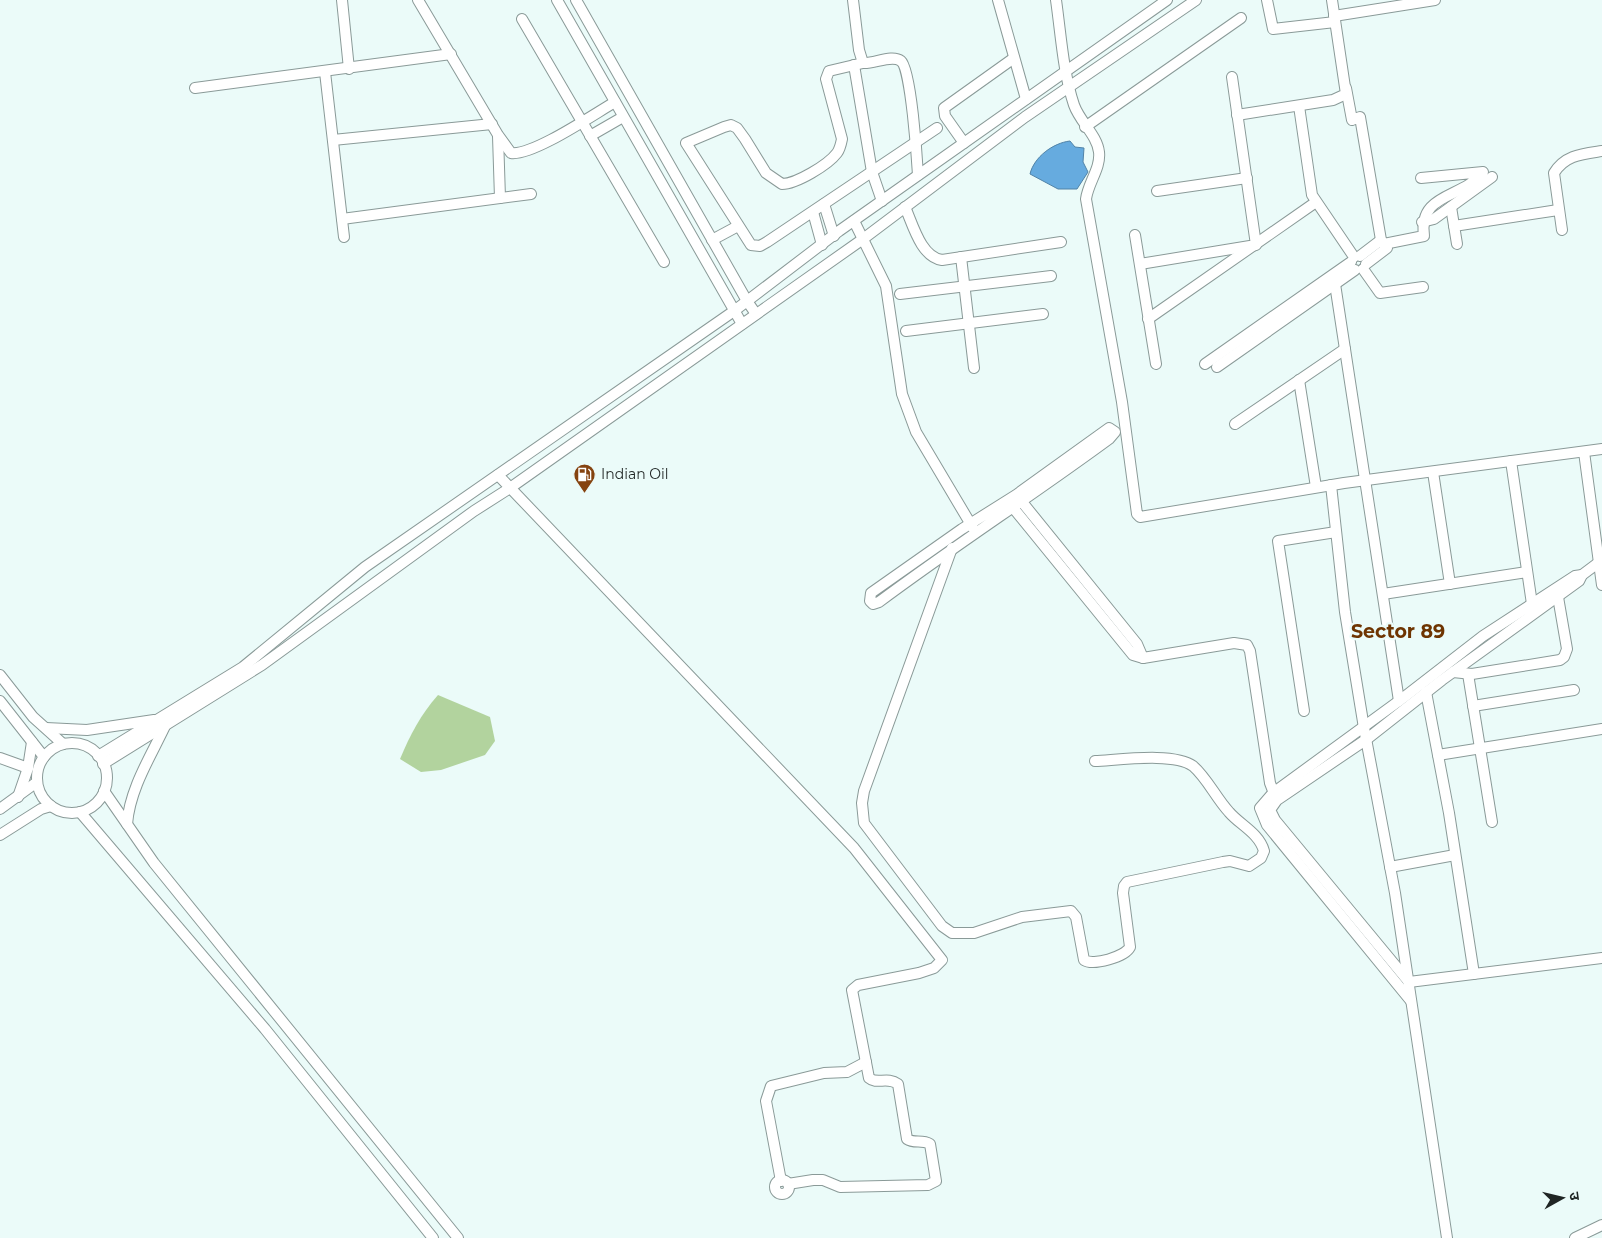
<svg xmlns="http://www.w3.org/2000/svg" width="1602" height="1238" font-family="Montserrat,'Noto Sans Devanagari',sans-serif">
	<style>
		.green { fill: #b2d39e }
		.water { fill: #66abdf; stroke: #5183a7 }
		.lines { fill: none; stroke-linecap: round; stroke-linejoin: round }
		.minor-casing { stroke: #8a9a98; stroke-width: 12 }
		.minor { stroke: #fff; stroke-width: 10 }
		.labels { text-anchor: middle; stroke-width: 4.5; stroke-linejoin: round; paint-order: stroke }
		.poi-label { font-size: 14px; fill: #1f2524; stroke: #ebfbf9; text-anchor: start }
		.district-label { font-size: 19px; font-weight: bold; fill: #6e3401; stroke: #ebfbf9 }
	</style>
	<rect width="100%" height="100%" fill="#ebfbf9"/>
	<path class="green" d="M438,695L490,717L495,741L485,755L441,770L421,772L400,759C410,735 421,714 438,695Z"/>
	<path class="water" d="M1070,141L1075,147L1084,148L1083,162L1088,172L1077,189H1058L1030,174C1034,157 1053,143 1070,141Z"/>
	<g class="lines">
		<defs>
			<g id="minor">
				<polyline points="342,0 349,69"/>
				<path d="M418,0L498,135L511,153C533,156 594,114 615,102"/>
				<polyline points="557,0 742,324"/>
				<polyline points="576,0 747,301 756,314"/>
				<path d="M853,0L859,50L863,63C874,64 892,54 901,61C911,69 917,158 918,175"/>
				<polyline points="998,0 1026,99"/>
				<path d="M1056,0C1061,35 1063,72 1074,105C1080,122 1097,135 1099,152C1101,168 1088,183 1086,199L1122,402L1137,514L1140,517L1344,483L1602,449"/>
				<polyline points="1267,0 1273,29 1335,22"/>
				<polyline points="1334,16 1435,0"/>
				<polyline points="522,19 664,262"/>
				<path d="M863,63L829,71L826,79L842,139C841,144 840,149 837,153C828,165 796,184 782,184L766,173L745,139L737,128L731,125L724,127L686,143L751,245L760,246L767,242L937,128"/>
				<polyline points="854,65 872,172 882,201"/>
				<polyline points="325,72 344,237"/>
				<polyline points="195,88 451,54"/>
				<polyline points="1346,88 1352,120 1360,117 1381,240 1387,248 1366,264"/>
				<polyline points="1299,106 1312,195 1354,257"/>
				<polyline points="1237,115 1333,100 1346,94 1332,0"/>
				<polyline points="1085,127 1241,18"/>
				<polyline points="498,136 500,198"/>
				<polyline points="590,136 623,117"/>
				<polyline points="333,140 492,124"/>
				<polyline points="964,143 945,116 944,108 1014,58"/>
				<polyline points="1157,191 1247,178"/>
				<polyline points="824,204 834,236"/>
				<path d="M905,207C913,225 921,257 942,260L1061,242"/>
				<polyline points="1451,207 1457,244"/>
				<polyline points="813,212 822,245"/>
				<polyline points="342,219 531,194"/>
				<polyline points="854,221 886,286 902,394 916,432 973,528"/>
				<polyline points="1422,222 1434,219 1492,177"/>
				<polyline points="1454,226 1558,210"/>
				<path d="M1562,230L1554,173C1565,155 1582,154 1602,151"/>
				<polyline points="1135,235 1156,364"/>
				<polyline points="712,240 738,226"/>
				<path d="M1384,244L1424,236C1418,192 1463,199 1483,172L1421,178"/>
				<polyline points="1360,256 1381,240"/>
				<polyline points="961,257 974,368"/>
				<polyline points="1140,264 1256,245 1232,77"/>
				<polyline points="1363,269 1380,293 1423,287"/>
				<polyline points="1335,284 1399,701"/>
				<polyline points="900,294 1051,276"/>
				<polyline points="1148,319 1316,202"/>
				<polyline points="906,331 1043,314"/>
				<polyline points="1205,364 1351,262"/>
				<polyline points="1217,367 1355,270"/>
				<polyline points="1299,380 1316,487"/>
				<polyline points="1235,424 1345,349"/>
				<path d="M1109,428L1115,432L1109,439C1033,495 954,546 879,602L873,604L870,601L871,593L962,529L1016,495Z"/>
				<polyline points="1584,452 1602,585"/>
				<polyline points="1511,461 1532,604"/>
				<polyline points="1433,472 1450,584"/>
				<path d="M498,475L854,848L942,960L934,968L919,973L858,985L852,990L869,1078C877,1085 887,1076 898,1084L907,1139C914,1144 922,1139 930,1144L936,1181L928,1185L840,1187L823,1180H813L788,1184"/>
				<polyline points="1331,485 1345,612 1364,728 1395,893 1447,1238"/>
				<polyline points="1018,497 1137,644 1143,658"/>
				<polyline points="1010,504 1133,655 1143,658 1234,643 1247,645 1250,651 1270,783 1275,796"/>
				<path d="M952,548L864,791L862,803L864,823L942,926L952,933H974L1022,917L1071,911L1076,917L1084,960C1093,966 1125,957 1130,947L1123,893L1124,886L1127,882L1223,862L1230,861L1249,866L1261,858L1264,851C1259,833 1240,825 1229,812C1216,798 1207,778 1193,766C1175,752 1118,760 1095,761"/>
				<polyline points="1602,560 1582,575 1579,581 1442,680 1367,739 1277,800 1270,810 1275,820 1409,982 1602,958"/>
				<polyline points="1383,594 1527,572"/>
				<polyline points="1453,672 1472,674 1560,660 1564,657 1567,649 1558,597"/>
				<polyline points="1468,674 1492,822"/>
				<polyline points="0,675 33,717 63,744"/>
				<polyline points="1426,692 1449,813 1474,974"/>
				<polyline points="0,701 44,757"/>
				<polyline points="1473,706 1574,690"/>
				<polyline points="1304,711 1278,541 1336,532"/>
				<polyline points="46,728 87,730 154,720"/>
				<circle cx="72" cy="778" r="35"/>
				<polyline points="1438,755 1602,729"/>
				<polyline points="98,756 243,667 365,567 734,311 839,231 1167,0"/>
				<polyline points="0,758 28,768"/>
				<polyline points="103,764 262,665 474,511 510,488 863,239 1025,117 1196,0"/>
				<polyline points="104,791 154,863 458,1238"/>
				<polyline points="18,797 28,768 32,742"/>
				<polyline points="0,809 37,782"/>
				<polyline points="80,812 265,1029 433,1238"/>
				<path d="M127,824C130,788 151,756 166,724"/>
				<polyline points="0,835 41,809 51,806"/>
				<polyline points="1390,867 1455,855"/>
				<polyline points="1411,1001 1267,825 1260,808 1273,793 1403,698 1483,636 1575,576 1582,575"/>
				<circle cx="782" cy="1187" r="7"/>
				<polyline points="781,1181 766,1101 771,1086 824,1073 847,1072 866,1062"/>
				<polyline points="1575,1238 1602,1225"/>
			</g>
		</defs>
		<use href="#minor" class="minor-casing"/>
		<use href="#minor" class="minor"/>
	</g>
	<defs>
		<symbol id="fuel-pin" viewBox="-11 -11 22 30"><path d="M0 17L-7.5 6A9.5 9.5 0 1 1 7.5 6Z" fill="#854310" stroke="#ebfbf9"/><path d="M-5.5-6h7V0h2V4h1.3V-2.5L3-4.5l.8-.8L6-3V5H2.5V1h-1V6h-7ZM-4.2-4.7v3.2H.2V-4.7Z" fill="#fff"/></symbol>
	</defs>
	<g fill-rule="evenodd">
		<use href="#fuel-pin" x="572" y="462" width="25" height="34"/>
	</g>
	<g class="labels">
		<g class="poi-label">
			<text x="601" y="479">Indian Oil</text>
		</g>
		<g class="district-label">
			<text x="1398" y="638">Sector 89</text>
		</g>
	</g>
	<g transform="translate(1562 1198) rotate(82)" stroke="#ebfbf9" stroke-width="4" paint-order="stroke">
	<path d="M0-4L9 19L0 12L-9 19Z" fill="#1f2524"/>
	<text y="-8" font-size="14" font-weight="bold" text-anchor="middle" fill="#1f2524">उ</text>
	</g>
</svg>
